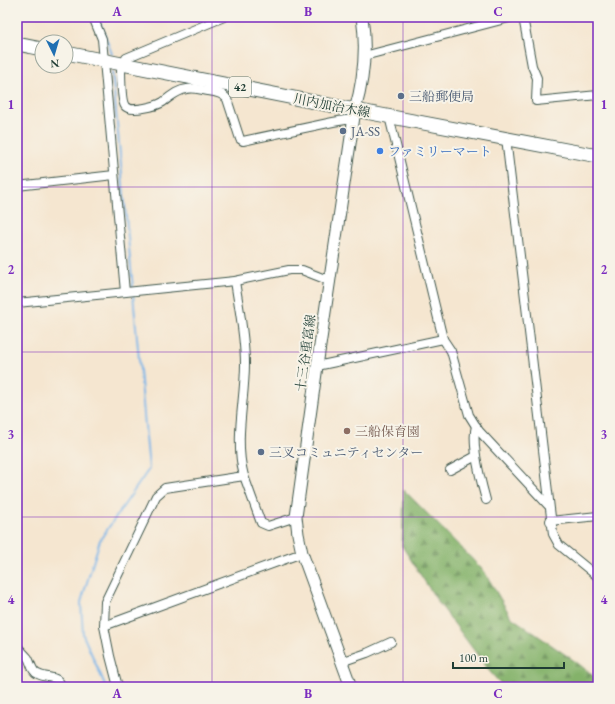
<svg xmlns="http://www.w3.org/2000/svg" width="615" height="704" font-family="'EB Garamond','Noto Serif JP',serif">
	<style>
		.forest { fill: url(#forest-firs); stroke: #52784f }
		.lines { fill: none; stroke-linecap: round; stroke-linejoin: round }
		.stream { stroke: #76b4e9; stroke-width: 2 }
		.minor-casing { stroke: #3f564b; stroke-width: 10 }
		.secondary-casing { stroke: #3f564b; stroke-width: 13 }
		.primary-casing { stroke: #3f564b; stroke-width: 15 }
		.minor { stroke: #fff; stroke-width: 8 }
		.secondary { stroke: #fff; stroke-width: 11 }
		.primary { stroke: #fff; stroke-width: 13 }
		.grid { fill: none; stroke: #7b2cbf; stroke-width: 1; stroke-opacity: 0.55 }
		.service-dot { fill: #5c6f8a; stroke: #f7f3e8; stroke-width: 1.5 }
		.shop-dot { fill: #3f7fe0; stroke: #f7f3e8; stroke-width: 1.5 }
		.education-dot { fill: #8d6e63; stroke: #f7f3e8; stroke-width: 1.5 }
		.labels { text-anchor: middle; stroke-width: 4; stroke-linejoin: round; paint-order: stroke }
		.shield { fill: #f7f3e8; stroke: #60746a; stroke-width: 1 }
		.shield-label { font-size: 12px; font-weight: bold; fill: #1f3d34 }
		.service-label { font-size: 13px; fill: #4e5e75; stroke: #f7f3e8; text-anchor: start }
		.street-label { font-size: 13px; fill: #1f3d34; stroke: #f7f3e8 }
		.shop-label { font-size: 13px; fill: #366cbe; stroke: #f7f3e8; text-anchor: start }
		.education-label { font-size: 13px; fill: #785e54; stroke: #f7f3e8; text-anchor: start }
		.neatline { fill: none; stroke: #7b2cbf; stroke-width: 1.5 }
		.grid-label { font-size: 13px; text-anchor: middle; font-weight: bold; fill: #7b2cbf }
	</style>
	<defs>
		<pattern id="forest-firs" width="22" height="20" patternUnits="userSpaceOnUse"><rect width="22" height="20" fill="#84b26a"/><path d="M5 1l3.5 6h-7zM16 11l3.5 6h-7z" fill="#6b9258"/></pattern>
	</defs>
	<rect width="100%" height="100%" fill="#f7f3e8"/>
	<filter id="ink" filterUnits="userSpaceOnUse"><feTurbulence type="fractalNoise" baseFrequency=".025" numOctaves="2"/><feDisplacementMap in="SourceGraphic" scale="8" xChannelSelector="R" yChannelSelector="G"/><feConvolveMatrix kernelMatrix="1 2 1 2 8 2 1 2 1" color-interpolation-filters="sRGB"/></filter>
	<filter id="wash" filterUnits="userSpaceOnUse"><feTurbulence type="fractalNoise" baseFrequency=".012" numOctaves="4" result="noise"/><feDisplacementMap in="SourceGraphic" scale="16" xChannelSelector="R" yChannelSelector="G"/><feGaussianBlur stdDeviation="0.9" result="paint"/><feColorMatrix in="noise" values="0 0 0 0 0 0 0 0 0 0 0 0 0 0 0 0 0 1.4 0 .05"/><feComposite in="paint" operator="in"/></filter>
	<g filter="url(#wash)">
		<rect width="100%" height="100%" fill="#f5e6d0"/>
		<polygon class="forest" points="404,490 484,571 511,617 579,664 598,680 598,687 504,687 490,672 436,599 402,546"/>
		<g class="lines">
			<g class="stream">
				<polyline points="98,17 112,54"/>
				<polyline points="112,71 133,289"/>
				<polyline points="106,687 83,635 81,602 100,540 149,469 133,294"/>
			</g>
		</g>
	</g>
	<g filter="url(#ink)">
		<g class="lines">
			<defs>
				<g id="minor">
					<polyline points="93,17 102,39 125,292"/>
					<polyline points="523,17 532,66 537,78 536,101 598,95"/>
					<polyline points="364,56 513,17"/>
					<path d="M121,64C121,72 121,101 125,106C130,113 157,106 163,102C170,97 177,90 187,89C193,87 201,90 208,91C215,92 223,93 227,99L240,139L243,141L333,122L345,120H354"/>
					<polyline points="125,64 126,58 224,17"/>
					<polyline points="389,116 443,339 451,351 469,415 479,431 548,505"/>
					<polyline points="506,138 553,534 559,545 598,577"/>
					<polyline points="17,186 114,175"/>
					<path d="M235,281C239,308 245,336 245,364C245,401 234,439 244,476"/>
					<polyline points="17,303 235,281 289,270 302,270 330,281"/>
					<polyline points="317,366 443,339"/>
					<path d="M476,426C471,443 481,482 486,500"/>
					<polyline points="450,470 476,456"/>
					<polyline points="550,521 598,516"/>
					<polyline points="104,626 302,553"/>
					<path d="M17,646C20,650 25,654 28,658C31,663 32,672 38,674C46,679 60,675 61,687"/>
					<polyline points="341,662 367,653 391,642"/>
					<polyline points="120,687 117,683 110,656 104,626 105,602 156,496 165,488 244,476 261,523 268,526 296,517"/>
				</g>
				<path id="secondary" d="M351,687L302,553L298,534L296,517L317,366L355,110C364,79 367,49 362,17"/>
				<g id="primary">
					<polyline points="17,44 42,49"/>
					<polyline points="66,53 355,110 598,156"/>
				</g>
			</defs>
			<use href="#minor" class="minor-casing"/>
			<use href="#secondary" class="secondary-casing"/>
			<use href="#primary" class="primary-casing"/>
			<use href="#minor" class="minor"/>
			<use href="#secondary" class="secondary"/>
			<use href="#primary" class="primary"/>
		</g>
	</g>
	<path class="grid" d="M212,17V687M403,17V687M17,187H598M17,352H598M17,517H598"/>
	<g class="service-dot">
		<circle cx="401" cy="96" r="4"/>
		<circle cx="343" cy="131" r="4"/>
		<circle cx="261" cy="452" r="4"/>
	</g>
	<circle class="shop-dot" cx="380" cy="151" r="4"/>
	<circle class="education-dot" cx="347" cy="431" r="4"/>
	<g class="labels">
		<rect class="shield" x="229" y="77" width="22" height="20" rx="3"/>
		<g class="shield-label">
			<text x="240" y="91">42</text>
		</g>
		<g class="service-label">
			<text x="409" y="101">三船郵便局</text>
			<text x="351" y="136">JA-SS</text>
			<text x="269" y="457">三叉コミュニティセンター</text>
		</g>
		<g class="street-label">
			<text transform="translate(332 105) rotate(11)" y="5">川内加治木線</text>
			<text transform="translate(305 353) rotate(-82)" y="5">十三谷重富線</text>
		</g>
		<g class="shop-label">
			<text x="388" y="156">ファミリーマート</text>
		</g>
		<g class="education-label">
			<text x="355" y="436">三船保育園</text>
		</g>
	</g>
	<rect width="615" height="704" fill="none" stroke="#f7f3e8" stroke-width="44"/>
	<g transform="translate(54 54) rotate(175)"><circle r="19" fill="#f7f3e8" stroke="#a1aaa0"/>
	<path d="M0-3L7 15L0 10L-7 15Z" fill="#1f6fb2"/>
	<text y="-6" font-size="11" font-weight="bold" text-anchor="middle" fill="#1f3d34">N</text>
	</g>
	<path d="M453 662v6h111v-6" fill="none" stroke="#1f3d34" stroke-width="2"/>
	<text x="459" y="662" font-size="12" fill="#1f3d34" stroke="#f7f3e8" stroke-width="3" paint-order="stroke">100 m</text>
	<rect x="22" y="22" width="571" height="660" class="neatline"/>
	<g class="grid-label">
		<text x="117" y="16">A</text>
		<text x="308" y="16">B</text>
		<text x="498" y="16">C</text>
		<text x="11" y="109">1</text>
		<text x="604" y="109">1</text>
		<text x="11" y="274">2</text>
		<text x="604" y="274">2</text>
		<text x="11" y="439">3</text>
		<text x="604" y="439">3</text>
		<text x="11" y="604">4</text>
		<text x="604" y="604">4</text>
		<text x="117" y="698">A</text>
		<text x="308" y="698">B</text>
		<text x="498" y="698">C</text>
	</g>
</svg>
